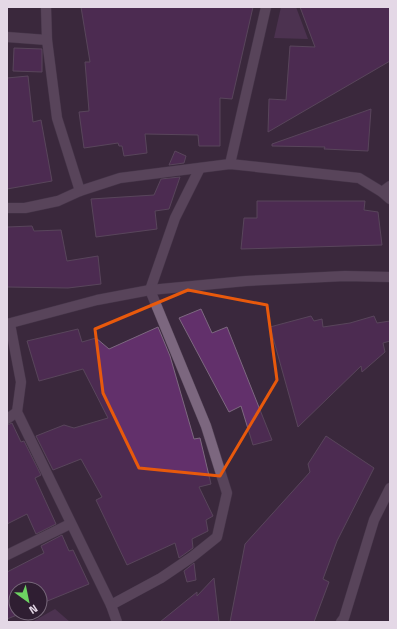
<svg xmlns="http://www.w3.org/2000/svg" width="397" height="629" font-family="'Titillium Web',sans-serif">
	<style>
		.green { fill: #623f68 }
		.building { fill: #62306b; stroke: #7d6880 }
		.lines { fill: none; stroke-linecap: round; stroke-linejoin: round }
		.minor-casing { stroke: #534456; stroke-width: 11 }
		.tertiary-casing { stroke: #534456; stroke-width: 11 }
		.minor { stroke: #7c677f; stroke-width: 10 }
		.tertiary { stroke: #7c677f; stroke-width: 10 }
		.marked { fill: none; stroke: #e8590c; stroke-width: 3; stroke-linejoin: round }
	</style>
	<rect width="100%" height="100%" fill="#3a283d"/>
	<g class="green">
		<polygon points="281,7 296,7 308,39 274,38"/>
		<polygon points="55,609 70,622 32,622"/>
	</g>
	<g class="building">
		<polygon points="81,7 253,7 232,99 220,98 220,146 199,146 198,135 145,134 147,153 124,156 122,146 119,146 118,143 84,148 79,112 89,111 85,62 90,62"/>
		<polygon points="300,7 390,7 390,61 268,132 269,99 286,100 290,46 315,47"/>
		<polygon points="14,48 42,49 42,72 13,71"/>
		<polygon points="28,76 33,122 41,120 52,181 7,189 7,78"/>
		<polygon points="371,109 368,151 324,149 325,147 272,146 272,144"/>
		<polygon points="175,151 186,156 184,163 169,165"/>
		<polygon points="180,177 169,209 155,211 157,229 96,237 91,199 154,195 161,179"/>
		<polygon points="257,201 365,201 364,210 378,212 382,245 241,249 244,218 257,218"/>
		<polygon points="32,226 34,231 61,230 67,261 98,256 101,284 68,288 7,287 7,227"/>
		<polygon points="201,309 212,333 227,327 272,440 253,445 241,406 229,412 179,318"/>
		<polygon points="311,316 314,321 322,319 323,327 350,323 374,316 377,323 390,321 390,341 383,343 385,352 362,372 361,366 298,427 270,327"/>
		<polygon points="158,327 170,356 194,439 200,438 211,484 199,487 213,516 206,520 208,531 192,539 193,548 179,558 175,543 127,565 96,500 102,497 81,459 53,470 36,436 64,425 74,428 108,418 83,369 39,381 27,341 78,329 82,342 96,338 109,349"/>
		<polygon points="12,423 21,442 24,441 41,475 35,478 56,524 36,534 27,514 7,524 7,425"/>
		<polygon points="326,436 374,468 337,541 323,579 329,582 314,622 230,622 245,544 310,472 308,464"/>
		<polygon points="62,535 69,551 73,550 89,584 40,604 40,589 16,589 16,613 22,613 7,619 7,572 44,553 41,546"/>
		<polygon points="194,563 196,580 187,582 184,571"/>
		<polygon points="214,578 219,622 160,622 197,592 197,596"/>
	</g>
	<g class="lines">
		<defs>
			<g id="minor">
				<polyline points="46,7 47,40 57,118 80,191"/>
				<polyline points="7,37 47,40"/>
				<polyline points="230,164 266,7"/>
				<polyline points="382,192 390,186"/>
				<polyline points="7,208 25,208 58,201 80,191 120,178 230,164 359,178 382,192 390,199"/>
				<polyline points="10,324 21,382 17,412 111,605 161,578 192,557 217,537 227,493 206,426 150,290 175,218 200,168"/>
				<polyline points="7,419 17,412"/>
				<polyline points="7,555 70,524"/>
				<polyline points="111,605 117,622"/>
				<polyline points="341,622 344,618 374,520 390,488"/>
			</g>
			<polyline id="tertiary" points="7,324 97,300 150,290 246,281 345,276 390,277"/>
		</defs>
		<use href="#minor" class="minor-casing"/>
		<use href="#tertiary" class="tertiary-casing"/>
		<use href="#minor" class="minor"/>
		<use href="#tertiary" class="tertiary"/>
	</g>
	<path d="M0 0H397V629H0ZM188,290L267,305L277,380L220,476L139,468L103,393L95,329Z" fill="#3a283d" fill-opacity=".55" fill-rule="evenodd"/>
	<path class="marked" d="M188,290L267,305L277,380L220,476L139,468L103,393L95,329Z"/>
	<rect width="397" height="629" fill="none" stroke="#e4d8e6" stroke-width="16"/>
	<g transform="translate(28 601) rotate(147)"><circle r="19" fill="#2f1e32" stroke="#77687a"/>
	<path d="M0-3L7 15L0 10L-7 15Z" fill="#6dd362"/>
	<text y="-6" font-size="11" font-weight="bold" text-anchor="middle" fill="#e4d8e6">N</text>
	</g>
</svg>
